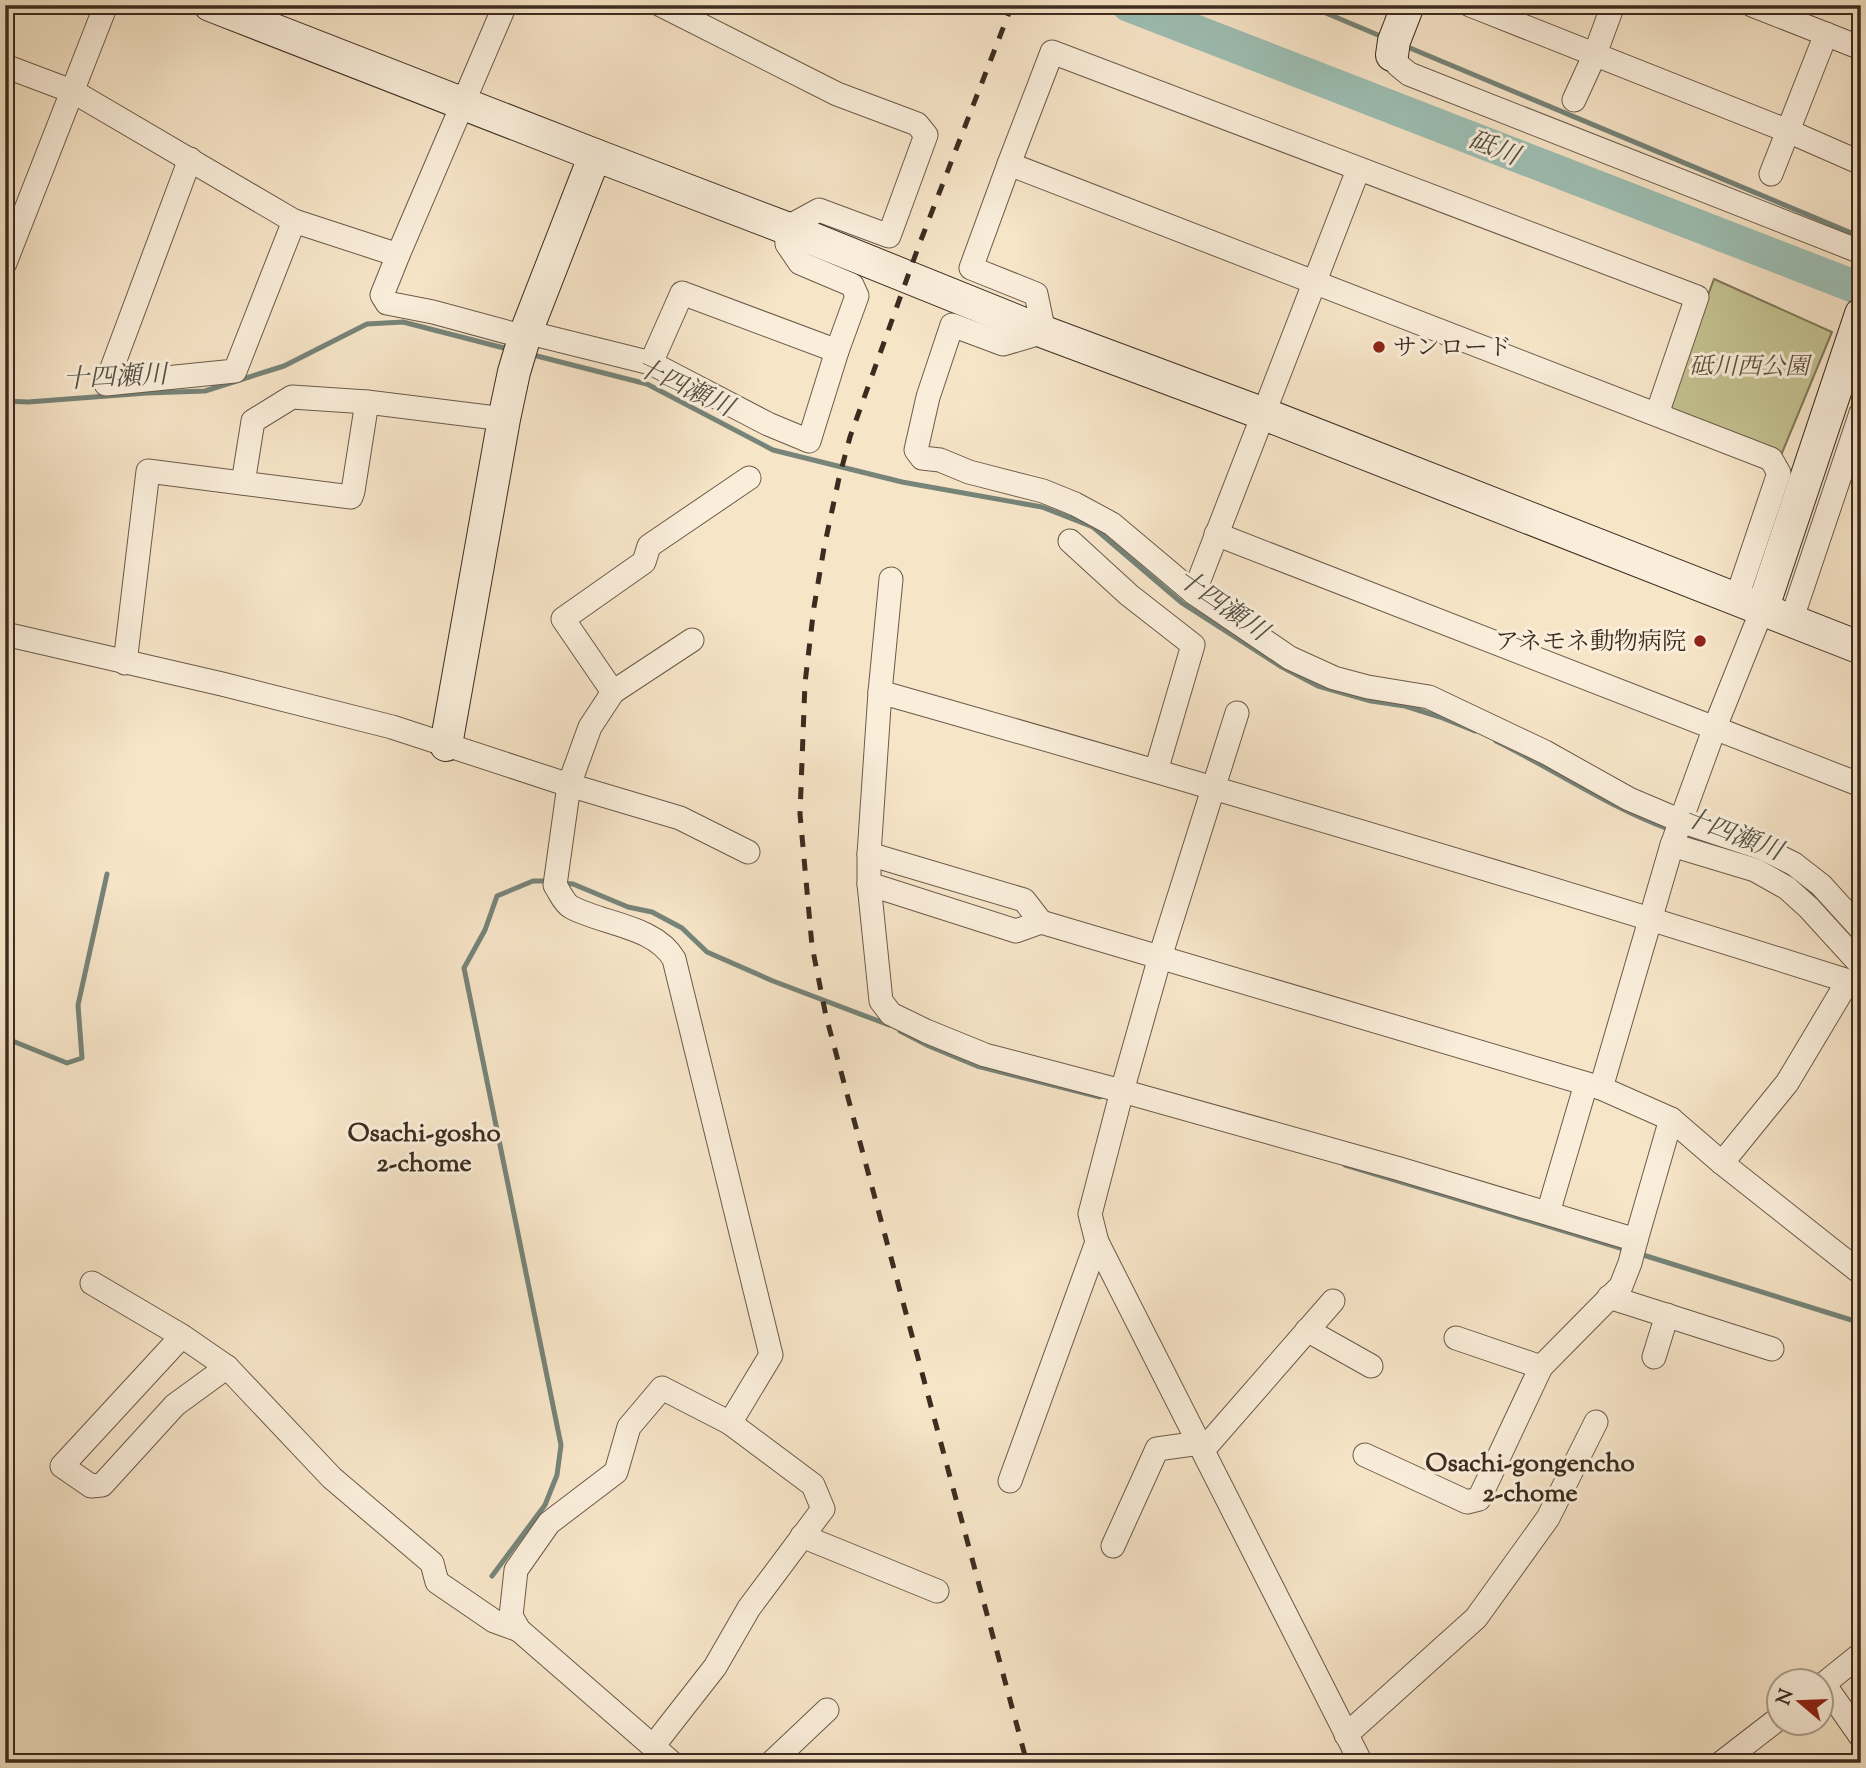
<svg xmlns="http://www.w3.org/2000/svg" width="1866" height="1768" font-family="'Sorts Mill Goudy','Noto Serif JP',serif">
	<style>
		.green { fill: #c4c291; stroke: #807758; stroke-width: 2 }
		.lines { fill: none; stroke-linecap: round; stroke-linejoin: round }
		.stream { stroke: #768479; stroke-width: 5 }
		.river { stroke: #9dbfb4; stroke-width: 33 }
		.street-casing { stroke: #6b5a4a; stroke-width: 25 }
		.secondary-casing { stroke: #3c2c20; stroke-width: 34 }
		.street { stroke: #faeedb; stroke-width: 23 }
		.secondary { stroke: #faeedb; stroke-width: 32 }
		.rail { stroke: #3c2c20; stroke-width: 5; stroke-dasharray: 12 12; stroke-linecap: butt }
		.poi-dot { fill: #8f2418; stroke: #faeedb; stroke-width: 2.5 }
		.labels { text-anchor: middle; stroke-width: 6; stroke-linejoin: round; paint-order: stroke }
		.poi-label { font-size: 24px; fill: #3c2c20; stroke: #faeedb; text-anchor: start }
		.park-label { font-size: 24px; font-style: italic; fill: #5e523c; stroke: #faeedb }
		.water-label { font-size: 26px; font-style: italic; fill: #545145; stroke: #faeedb }
		.neighbourhood-label { font-size: 26px; font-weight: bold; fill: #3c2c20; stroke: #faeedb }
	</style>
	<rect width="100%" height="100%" fill="#f7e5c8"/>
	<filter id="stains"><feTurbulence type="fractalNoise" baseFrequency=".00286" numOctaves="4"/><feColorMatrix values="0 0 0 0 .2 0 0 0 0 .09 0 0 0 0 .02 0 0 0 .5 -.17"/></filter>
	<radialGradient id="worn" r=".72"><stop offset=".6" stop-color="#630" stop-opacity="0"/><stop offset="1" stop-color="#630" stop-opacity=".3"/></radialGradient>
	<polygon class="green" points="1714,279 1832,332 1782,453 1666,407"/>
	<g class="lines">
		<g class="stream">
			<polyline points="1307,5 1378,35"/>
			<polyline points="1410,48 1861,237"/>
			<polyline points="537,356 647,384 773,450 902,482 1042,507 1093,527 1182,603 1280,666 1318,686 1371,701 1405,706 1440,717 1475,731"/>
			<polyline points="5,401 28,402 147,393 205,391 284,366 367,324 403,322 504,348"/>
			<path d="M1496,741C1555,770 1610,808 1671,830"/>
			<polyline points="1681,833 1737,853"/>
			<path d="M1772,867C1791,876 1806,887 1820,903"/>
			<polyline points="560,883 573,884 628,907 652,912 682,928 707,952 773,981 889,1025"/>
			<polyline points="900,1031 929,1046 977,1066 1100,1097"/>
			<polyline points="5,1038 67,1063 82,1058 78,1005 107,874"/>
			<polyline points="1345,1165 1627,1250"/>
			<polyline points="1640,1254 1861,1323"/>
			<polyline points="492,1576 545,1505 557,1475 561,1445 464,968 485,930 497,896 533,881 551,881"/>
		</g>
		<polyline class="river" points="1128,5 1861,289"/>
		<defs>
			<g id="street">
				<polyline points="1470,5 1788,131 1861,163"/>
				<polyline points="1752,5 1861,48"/>
				<polyline points="1392,55 1398,65 1409,74 1861,252"/>
				<polyline points="5,66 74,92 294,221 398,255 505,5"/>
				<polyline points="1574,100 1595,54 1613,5"/>
				<polyline points="190,159 106,384 235,371 294,221"/>
				<polyline points="1009,164 1771,459 1779,473 1736,600"/>
				<polyline points="1771,174 1826,34"/>
				<polyline points="398,255 382,295 387,303 433,312 525,337"/>
				<polyline points="5,263 106,5"/>
				<polyline points="526,332 651,363 768,424 809,441 837,351 857,296 852,285 800,263 787,244 786,228 819,210 889,236 926,135 917,124 837,94 661,5"/>
				<polyline points="651,363 682,293 837,351"/>
				<polyline points="1657,414 1697,297 1052,52 1009,164 971,268 1036,294 1044,332 1003,344 952,325 928,397 916,450 922,458 940,460 969,472 1043,491 1075,504 1112,524 1194,593 1290,658 1334,678 1368,687 1429,697 1545,752 1629,799 1681,821 1762,848 1794,864 1821,885 1861,929"/>
				<polyline points="243,483 253,421 292,397 367,402 504,419"/>
				<polyline points="1216,534 1861,785"/>
				<polyline points="1070,541 1129,595 1193,645 1156,771"/>
				<polyline points="891,579 880,692 869,854 869,884 881,1001 891,1014 926,1031 985,1055 1122,1091 1400,1169 1636,1240 1671,1119"/>
				<polyline points="1194,593 1358,170"/>
				<polyline points="1791,621 1861,413"/>
				<path d="M5,634L222,684L392,727L569,785L555,885C559,891 564,903 571,907C602,924 655,926 674,959L771,1355L730,1423L813,1485L823,1509L749,1608L715,1667L654,1745"/>
				<polyline points="692,640 613,692 590,727 569,785 680,818 748,852"/>
				<polyline points="125,663 148,471 351,497 353,491 367,402"/>
				<polyline points="613,692 563,619 644,562 649,546 749,478"/>
				<path d="M880,692C1204,784 1527,879 1848,981L1787,1083L1722,1163"/>
				<polyline points="1237,713 1160,957 1122,1091 1090,1214 1097,1242 1361,1763"/>
				<polyline points="1672,845 1755,870 1787,888 1809,908 1861,965"/>
				<polyline points="869,854 1024,900 1041,922"/>
				<polyline points="869,884 1016,931 1041,922 1601,1088 1671,1119 1722,1163 1861,1273"/>
				<polyline points="1601,1088 1672,845 1715,727 1762,610"/>
				<polyline points="1548,1213 1586,1084"/>
				<polyline points="92,1283 182,1336 227,1367 175,1405 102,1485 91,1486 62,1466 182,1336"/>
				<polyline points="1609,1297 1772,1349"/>
				<polyline points="1307,1330 1371,1366"/>
				<polyline points="1456,1338 1541,1367"/>
				<polyline points="1654,1357 1667,1315"/>
				<polyline points="227,1367 332,1478 432,1563 437,1582 494,1621 519,1630"/>
				<polyline points="1203,1450 1333,1301"/>
				<polyline points="1365,1455 1467,1502 1479,1499 1541,1367 1621,1286 1630,1263 1636,1240"/>
				<polyline points="1010,1481 1097,1242"/>
				<polyline points="802,1536 937,1591"/>
				<polyline points="1113,1546 1157,1449 1200,1443"/>
				<polyline points="1824,1684 1861,1737"/>
				<polyline points="1820,1687 1861,1654"/>
				<polyline points="1346,1735 1476,1618 1548,1518 1596,1422"/>
				<polyline points="672,1763 519,1630 511,1616 516,1570 549,1523 616,1472 629,1427 662,1388 730,1423"/>
				<polyline points="771,1763 827,1710"/>
				<polyline points="1721,1763 1778,1719"/>
			</g>
			<g id="secondary">
				<polyline points="210,5 595,155 786,228 1044,332 1264,414 1861,648"/>
				<polyline points="1392,55 1394,41 1408,5"/>
				<polyline points="1762,610 1861,314"/>
				<polyline points="446,745 504,419 514,372 526,332 595,155"/>
			</g>
		</defs>
		<use href="#street" class="street-casing"/>
		<use href="#secondary" class="secondary-casing"/>
		<use href="#street" class="street"/>
		<use href="#secondary" class="secondary"/>
		<polyline class="rail" points="1012,5 919,245 850,437 839,478 824,548 814,607 805,683 800,814 812,946 826,1016 1027,1763"/>
	</g>
	<g class="poi-dot">
		<circle cx="1379" cy="347" r="7"/>
		<circle cx="1700" cy="641" r="7"/>
	</g>
	<g class="labels">
		<g class="poi-label">
			<text x="1393" y="355">サンロード</text>
			<text x="1686" y="649" text-anchor="end">アネモネ動物病院</text>
		</g>
		<g class="park-label">
			<text x="1749" y="374">砥川西公園</text>
		</g>
		<g class="water-label">
			<text transform="translate(1494 147) rotate(21)" y="9">砥川</text>
			<text transform="translate(115 376) rotate(-3)" y="9">十四瀬川</text>
			<text transform="translate(685 386) rotate(25)" y="9">十四瀬川</text>
			<text transform="translate(1223 604) rotate(35)" y="9">十四瀬川</text>
			<text transform="translate(1733 833) rotate(21)" y="9">十四瀬川</text>
		</g>
		<g class="neighbourhood-label">
			<text x="424" y="1141">Osachi-gosho<tspan x="424" dy="30">2-chome</tspan></text>
			<text x="1530" y="1471">Osachi-gongencho<tspan x="1530" dy="30">2-chome</tspan></text>
		</g>
	</g>
	<rect width="1866" height="1768" fill="none" stroke="#f7e5c8" stroke-width="28"/>
	<rect x="7" y="7" width="1852" height="1754" fill="none" stroke="#3c2c20" stroke-width="3.5"/>
	<rect x="14" y="14" width="1838" height="1740" fill="none" stroke="#3c2c20" stroke-width="2"/>
	<g transform="translate(1800 1702) rotate(289)"><circle r="33" fill="#faeedb" stroke="#aea090" stroke-width="2"/>
	<path d="M0-5L12 26L0 18L-12 26Z" fill="#8f2418"/>
	<text y="-10" font-size="19" font-weight="bold" text-anchor="middle" fill="#3c2c20">N</text>
	</g>
	<rect width="100%" height="100%" filter="url(#stains)"/>
	<rect width="100%" height="100%" fill="url(#worn)"/>
</svg>
